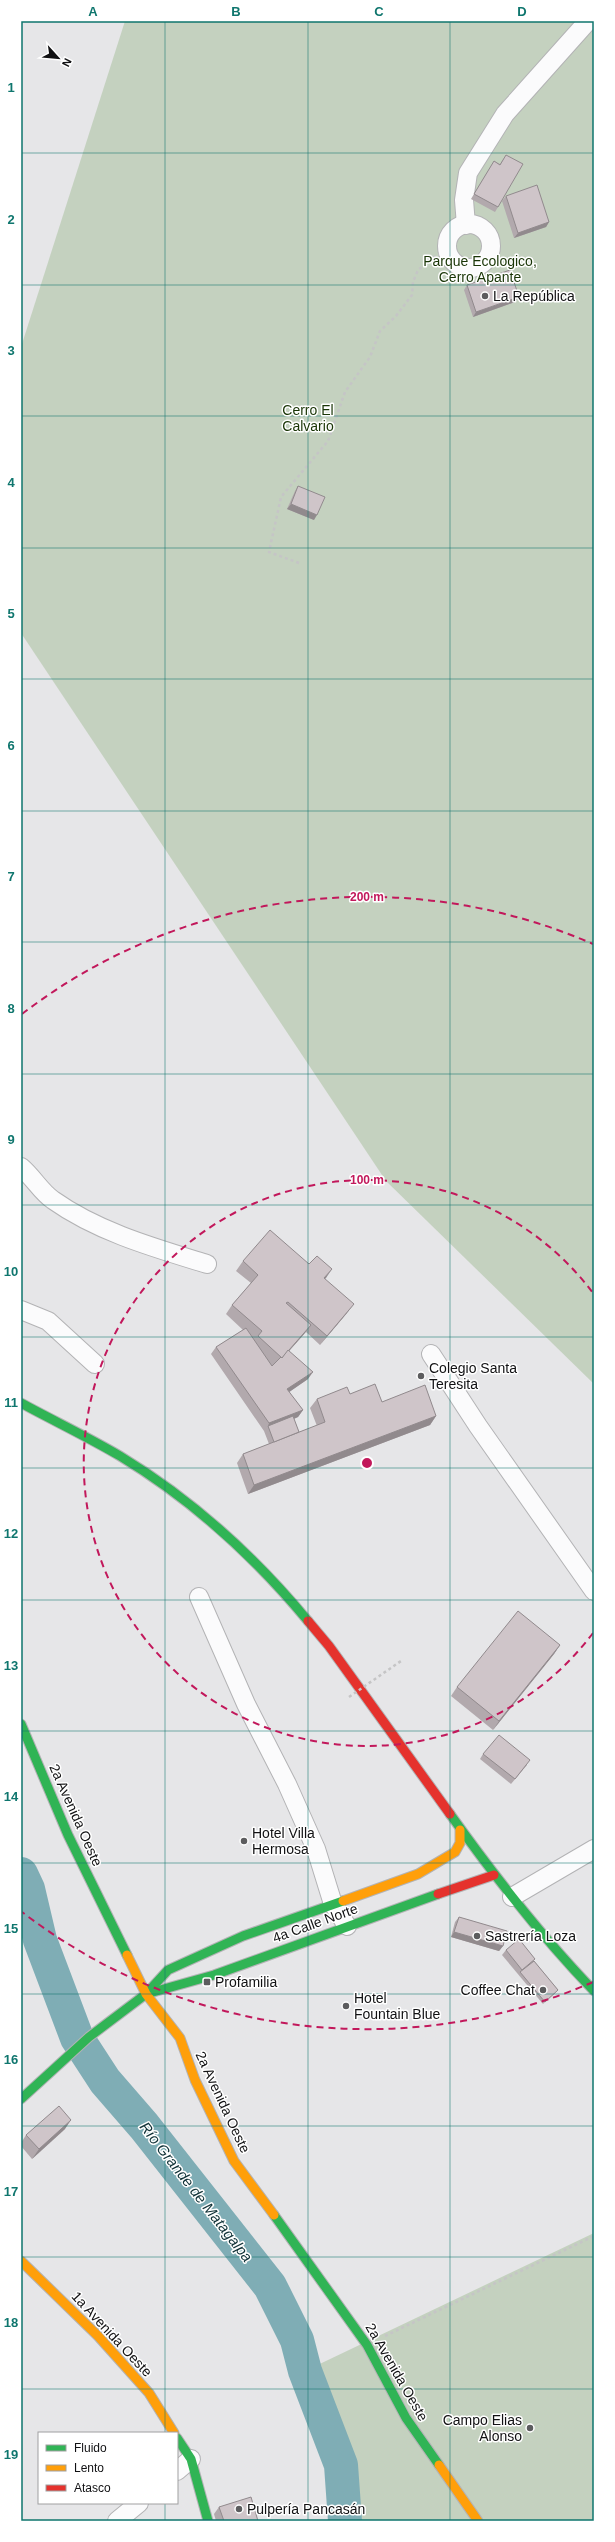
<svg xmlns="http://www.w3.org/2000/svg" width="615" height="2542" font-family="Helvetica,sans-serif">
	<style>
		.green { fill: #c4d1bf }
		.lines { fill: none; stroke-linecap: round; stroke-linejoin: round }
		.river { stroke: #7fadb5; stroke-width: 34 }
		.street-casing { stroke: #b3b3b5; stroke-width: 20 }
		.fast-casing { stroke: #b3b3b5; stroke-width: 11 }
		.slow-casing { stroke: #b3b3b5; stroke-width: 11 }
		.jam-casing { stroke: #b3b3b5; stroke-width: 11 }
		.path { stroke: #c5c5c6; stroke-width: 2.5; stroke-dasharray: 3 3; stroke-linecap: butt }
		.street { stroke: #fbfbfc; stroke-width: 18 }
		.fast { stroke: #30b455; stroke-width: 9 }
		.slow { stroke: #ff9f0a; stroke-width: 9 }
		.jam { stroke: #e5322d; stroke-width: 9 }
		.path-bridge { stroke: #c5c5c6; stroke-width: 2.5; stroke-dasharray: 3 3; stroke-linecap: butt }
		.wall { fill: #b2a9ad }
		.shaded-wall { fill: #918a8d }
		.building { fill: #cfc5c9; stroke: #918a8d }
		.grid { fill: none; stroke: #0f766e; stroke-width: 1; stroke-opacity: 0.55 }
		.ring { fill: none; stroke: #c2185b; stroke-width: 2; stroke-dasharray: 7 5 }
		.poi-dot { fill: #5c5c5e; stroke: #fff; stroke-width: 1.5 }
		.labels { text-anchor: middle; stroke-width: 3; stroke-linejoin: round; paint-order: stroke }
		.park-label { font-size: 14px; fill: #193506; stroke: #fff }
		.poi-label { font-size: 14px; fill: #111113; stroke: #fff; text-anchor: start }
		.street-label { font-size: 14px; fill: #111113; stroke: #fff }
		.water-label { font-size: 15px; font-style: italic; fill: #0f3136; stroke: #fff }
		.centre { fill: #c2185b; stroke: #fff; stroke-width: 2 }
		.ring-label { font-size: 12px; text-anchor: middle; font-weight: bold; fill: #c2185b; stroke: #fff; stroke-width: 3; stroke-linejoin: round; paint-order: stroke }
		.neatline { fill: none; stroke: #0f766e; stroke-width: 1.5 }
		.grid-label { font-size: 13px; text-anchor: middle; font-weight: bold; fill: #0f766e }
	</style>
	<rect width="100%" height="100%" fill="#e6e6e8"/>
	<g class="green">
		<polygon points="125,21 594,21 594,1384 386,1181 21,633 21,347"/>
		<polygon points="594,2233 594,2521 348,2521 341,2465 305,2371"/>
	</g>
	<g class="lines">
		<polyline class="river" points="21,1874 28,1889 40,1940 77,2038 105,2081 144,2126 270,2286 297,2340 305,2371 341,2465 345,2521"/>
		<defs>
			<g id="street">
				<circle cx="469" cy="246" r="22"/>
				<polyline points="466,225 464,200 468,173 505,114 588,21"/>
				<path d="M21,1167C33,1177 41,1192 53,1200C98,1232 155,1248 207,1264"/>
				<polyline points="21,1310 48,1321 95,1364"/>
				<polyline points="431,1354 478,1426 594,1591"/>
				<polyline points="199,1597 246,1704 287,1784 316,1849 333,1904 347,1926"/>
				<polyline points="512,1897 594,1849"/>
				<polyline points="177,2471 191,2459"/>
				<polyline points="117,2521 139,2503"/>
			</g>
			<g id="fast">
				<path d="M21,1403C54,1421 88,1437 120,1456C191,1499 255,1557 308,1621"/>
				<polyline points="21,1724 68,1835 127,1955"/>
				<path d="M450,1814C495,1877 541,1936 594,1991"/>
				<polyline points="146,1994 214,1975 438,1894"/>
				<polyline points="21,2099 89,2037 146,1994 168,1970 243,1936 343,1901"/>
				<polyline points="274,2215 367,2345 406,2418 439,2465"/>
				<polyline points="177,2438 191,2459 208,2521"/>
			</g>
			<g id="slow">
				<polyline points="343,1901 418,1874 455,1852 460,1843 460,1830"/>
				<polyline points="127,1955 146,1994 180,2038 195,2080 234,2161 274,2215"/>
				<polyline points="21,2261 98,2336 149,2393 174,2433"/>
				<polyline points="439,2465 478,2521"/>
			</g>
			<g id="jam">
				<polyline points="308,1621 329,1646 450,1814"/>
				<polyline points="438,1894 494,1875"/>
			</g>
		</defs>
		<use href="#street" class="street-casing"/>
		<use href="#fast" class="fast-casing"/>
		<use href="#slow" class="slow-casing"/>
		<use href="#jam" class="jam-casing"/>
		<g class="path">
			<polyline points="299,563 269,552 281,497 328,441 345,392 370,357 380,331 396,316 412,295 413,282 418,270 437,255 448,253"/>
			<polyline points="385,2336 594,2236"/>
		</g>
		<use href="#street" class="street"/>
		<use href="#fast" class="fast"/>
		<use href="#slow" class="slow"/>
		<use href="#jam" class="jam"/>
		<polyline class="path-bridge" points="349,1697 401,1661"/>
	</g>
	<g class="wall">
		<polygon points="506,155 498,207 495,212 471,199 494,161 500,164"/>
		<polygon points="506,196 549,222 546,227 514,238 502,201"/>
		<polygon points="467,285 515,302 473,317 464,290"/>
		<polygon points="298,486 314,520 287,509 295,491"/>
		<polygon points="243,1261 325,1279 347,1313 320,1345 306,1332 289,1351 308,1379 289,1392 303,1410 298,1417 294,1419 299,1432 317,1426 310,1408 317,1399 350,1394 382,1402 436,1416 430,1425 248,1494 237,1463 243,1454 269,1444 264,1431 211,1354 216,1347 243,1330 226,1314 232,1305 251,1283 236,1271"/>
		<polygon points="560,1645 554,1654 493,1730 451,1696 457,1687"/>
		<polygon points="483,1754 527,1765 511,1784 480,1759"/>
		<polygon points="459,1917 503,1946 499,1951 451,1937 455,1922"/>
		<polygon points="506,1950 534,1961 558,1990 556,1992 543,2004 502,1955"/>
		<polygon points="65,2129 32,2159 21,2146 21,2143 26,2135"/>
		<polygon points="219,2507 258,2521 216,2521 214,2514"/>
	</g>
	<g class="shaded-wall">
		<polygon points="549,222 546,227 514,238 518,233"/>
		<polygon points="519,297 515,302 473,317 476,312"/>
		<polygon points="291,504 317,515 314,520 287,509"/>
		<polygon points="332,1269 326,1278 317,1287 324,1278"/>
		<polygon points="354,1304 347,1313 320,1345 327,1336"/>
		<polygon points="311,1325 304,1334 275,1367 282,1358"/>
		<polygon points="313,1372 308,1379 282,1397 287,1389"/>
		<polygon points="303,1410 298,1417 269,1429 268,1426 269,1423"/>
		<polygon points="436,1416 430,1425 248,1494 254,1485"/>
		<polygon points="560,1645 554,1654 493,1730 499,1721"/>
		<polygon points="454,1932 503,1946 499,1951 451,1937"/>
		<polygon points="71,2120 65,2129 32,2159 39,2149"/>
	</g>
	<g class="building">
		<polygon points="506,155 523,164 498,207 474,194 494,161 500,165"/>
		<polygon points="537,185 549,222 518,233 506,196"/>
		<polygon points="510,270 519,297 476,312 467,285"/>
		<polygon points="298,486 325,497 317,515 291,504"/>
		<polygon points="270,1230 309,1264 317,1256 332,1269 324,1278 354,1304 327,1336 288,1302 286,1303 311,1325 282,1358 258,1336 262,1331 232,1305 258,1275 243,1261"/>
		<polygon points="246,1328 272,1366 281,1357 282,1358 288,1350 313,1372 287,1389 303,1410 269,1423 216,1347"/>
		<polygon points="375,1384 382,1402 425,1385 436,1416 254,1485 243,1454 325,1422 317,1399 347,1387 350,1394"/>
		<polygon points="293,1416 299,1432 274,1442 268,1426"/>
		<polygon points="518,1611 560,1645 499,1721 457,1687"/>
		<polygon points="499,1735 530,1760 515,1779 483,1754"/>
		<polygon points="459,1917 507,1931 503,1946 454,1932"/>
		<polygon points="519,1939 535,1959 522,1970 506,1950"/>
		<polygon points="534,1961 558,1990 545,2002 520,1972"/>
		<polygon points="59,2106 71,2120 39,2149 26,2135"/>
		<polygon points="251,2497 258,2521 224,2521 219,2507"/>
	</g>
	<path class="grid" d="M165,21V2433M308,21V2521M450,21V2521M21,153H594M21,285H594M21,416H594M21,548H594M21,679H594M21,811H594M21,942H594M21,1074H594M21,1205H594M21,1337H594M21,1468H594M21,1600H594M21,1731H594M21,1863H594M21,1994H594M21,2126H594M21,2257H594M21,2389H594M165,2503V2521"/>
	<g class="ring">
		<path d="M593 1633A283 283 0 1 1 593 1293"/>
		<path d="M593 1982A566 566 0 0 1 22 1912M22 1014A566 566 0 0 1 593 944"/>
	</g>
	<g class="poi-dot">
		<circle cx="485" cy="296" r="4"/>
		<circle cx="421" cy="1376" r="4"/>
		<circle cx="244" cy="1841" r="4"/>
		<circle cx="477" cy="1936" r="4"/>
		<rect x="203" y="1978" width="8" height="8" rx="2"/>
		<circle cx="543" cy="1990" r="4"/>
		<circle cx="346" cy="2006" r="4"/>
		<circle cx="530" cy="2428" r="4"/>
		<circle cx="239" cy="2509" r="4"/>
	</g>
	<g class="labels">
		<g class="park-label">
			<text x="480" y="266">Parque Ecologico,<tspan x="480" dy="16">Cerro Apante</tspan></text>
			<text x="308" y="415">Cerro El<tspan x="308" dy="16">Calvario</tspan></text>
		</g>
		<g class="poi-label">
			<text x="493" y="301">La República</text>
			<text x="429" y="1373">Colegio Santa<tspan x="429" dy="16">Teresita</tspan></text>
			<text x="252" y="1838">Hotel Villa<tspan x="252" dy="16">Hermosa</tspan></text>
			<text x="485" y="1941">Sastrería Loza</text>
			<text x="215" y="1987">Profamilia</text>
			<text x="535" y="1995" text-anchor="end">Coffee Chat</text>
			<text x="354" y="2003">Hotel<tspan x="354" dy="16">Fountain Blue</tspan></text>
			<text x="522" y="2425" text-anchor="end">Campo Elias<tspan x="522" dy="16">Alonso</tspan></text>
			<text x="247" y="2514">Pulpería Pancasán</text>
		</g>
		<g class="street-label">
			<text transform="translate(76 1815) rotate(66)" y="5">2a Avenida Oeste</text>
			<text transform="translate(315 1923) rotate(-20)" y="5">4a Calle Norte</text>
			<text transform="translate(223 2102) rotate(65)" y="5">2a Avenida Oeste</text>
			<text transform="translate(112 2334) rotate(47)" y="5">1a Avenida Oeste</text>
			<text transform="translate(397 2372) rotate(60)" y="5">2a Avenida Oeste</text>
		</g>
		<g class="water-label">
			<text transform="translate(196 2192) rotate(52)" y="5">Río Grande de Matagalpa</text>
		</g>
	</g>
	<circle cx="367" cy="1463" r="6" class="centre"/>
	<g class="ring-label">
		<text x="367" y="901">200 m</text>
		<text x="367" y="1184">100 m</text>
	</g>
	<rect width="615" height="2542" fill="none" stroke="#ffffff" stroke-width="44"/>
	<rect x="38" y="2432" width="140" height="72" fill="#ffffff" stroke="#a0a0a1"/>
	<rect x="46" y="2445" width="20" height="6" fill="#30b455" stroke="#a0a0a1"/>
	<text x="74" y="2452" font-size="12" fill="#111113">Fluido</text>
	<rect x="46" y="2465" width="20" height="6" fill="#ff9f0a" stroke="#a0a0a1"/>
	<text x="74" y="2472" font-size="12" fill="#111113">Lento</text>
	<rect x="46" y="2485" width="20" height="6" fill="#e5322d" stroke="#a0a0a1"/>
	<text x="74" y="2492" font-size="12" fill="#111113">Atasco</text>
	<g transform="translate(58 58) rotate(117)" stroke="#ffffff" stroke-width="3" paint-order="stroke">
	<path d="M0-3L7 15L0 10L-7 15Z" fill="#111113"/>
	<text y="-6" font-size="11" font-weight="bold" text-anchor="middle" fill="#111113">N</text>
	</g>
	<rect x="22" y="22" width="571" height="2498" class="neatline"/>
	<g class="grid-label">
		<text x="93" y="16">A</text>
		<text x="236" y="16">B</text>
		<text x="379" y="16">C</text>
		<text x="522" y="16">D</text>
		<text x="11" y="92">1</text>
		<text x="11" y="224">2</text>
		<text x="11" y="355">3</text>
		<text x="11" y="487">4</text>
		<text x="11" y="618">5</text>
		<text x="11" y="750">6</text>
		<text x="11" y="881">7</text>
		<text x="11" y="1013">8</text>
		<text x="11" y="1144">9</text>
		<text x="11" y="1276">10</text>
		<text x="11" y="1407">11</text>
		<text x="11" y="1538">12</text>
		<text x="11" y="1670">13</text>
		<text x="11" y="1801">14</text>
		<text x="11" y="1933">15</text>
		<text x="11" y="2064">16</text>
		<text x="11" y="2196">17</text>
		<text x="11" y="2327">18</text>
		<text x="11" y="2459">19</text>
	</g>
</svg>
